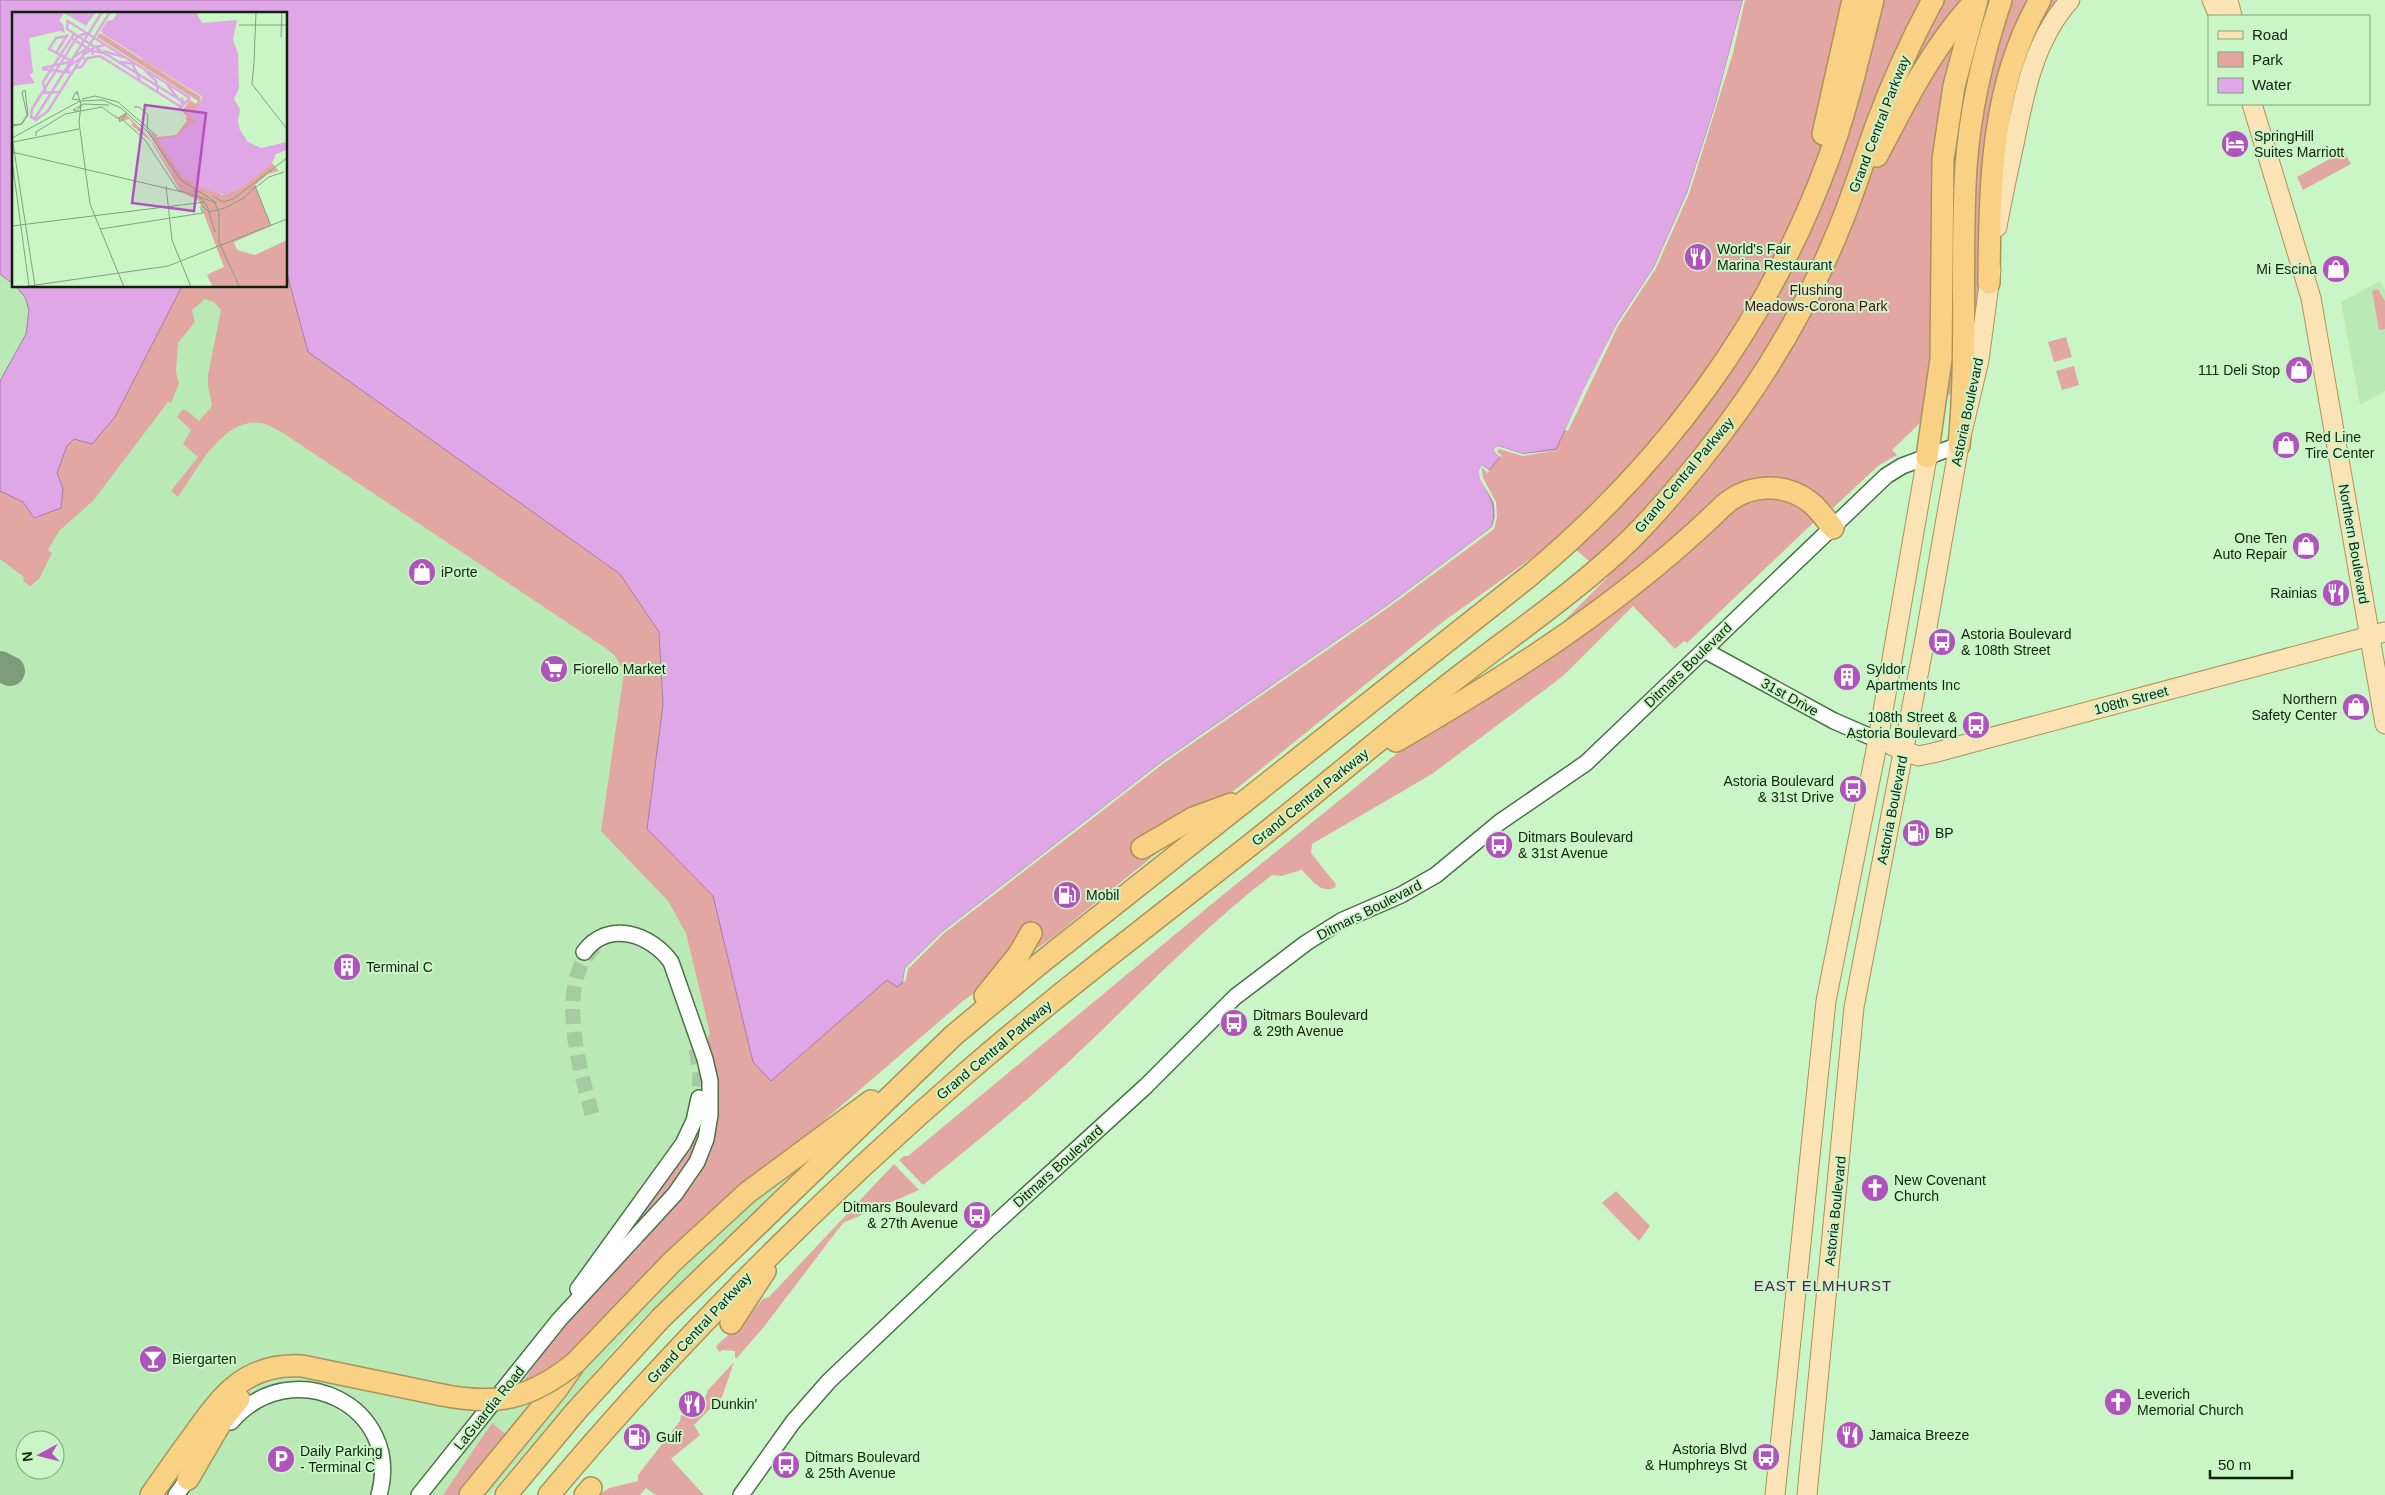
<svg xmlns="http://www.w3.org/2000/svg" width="2385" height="1495" font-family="Helvetica,sans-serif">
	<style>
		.built { fill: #b9eab6; fill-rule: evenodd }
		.green { fill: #e2a7a3 }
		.water { fill: #e0a7e6; stroke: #a27fa6 }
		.pier { fill: #caf6c7 }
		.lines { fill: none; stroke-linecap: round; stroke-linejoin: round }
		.taxiway { stroke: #7c9c7a; stroke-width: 30 }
		.minor-tunnel { stroke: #a5cba2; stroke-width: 15; stroke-dasharray: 15 8; stroke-linecap: butt }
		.minor-casing { stroke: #4b7149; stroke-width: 18 }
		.major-casing { stroke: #a8935b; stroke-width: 21 }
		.highway-casing { stroke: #a8935b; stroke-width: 24 }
		.minor { stroke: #fff; stroke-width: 15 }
		.major { stroke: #fbe3b5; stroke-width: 19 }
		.highway { stroke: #f9d184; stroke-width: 21 }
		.highway-bridge-casing { stroke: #a8935b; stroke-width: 24; stroke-linecap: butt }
		.highway-bridge { stroke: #f9d184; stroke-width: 21 }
		.labels { text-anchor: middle; stroke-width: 4; stroke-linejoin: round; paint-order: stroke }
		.street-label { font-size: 14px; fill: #112110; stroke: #caf6c7 }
		.poi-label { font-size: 14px; fill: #112110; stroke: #caf6c7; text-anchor: start }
		.park-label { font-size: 14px; fill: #57080f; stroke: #caf6c7 }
		.neighbourhood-label { font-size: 15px; letter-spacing: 1px; fill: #4d2052; stroke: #caf6c7 }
		.inset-river { fill: none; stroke: #e0a7e6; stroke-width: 2.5 }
		.inset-road { fill: none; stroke: #80a17e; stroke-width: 1 }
		.view { fill: #b153bc; fill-opacity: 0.15; stroke: #b153bc; stroke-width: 2.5 }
		.inset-edge { fill: none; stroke: #112110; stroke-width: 2.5 }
	</style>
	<rect width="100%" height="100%" fill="#caf6c7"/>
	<g class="built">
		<polygon points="0,274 25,297 29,310 26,334 0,381"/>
		<polygon points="2380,281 2385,290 2385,391 2360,405 2341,302"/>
		<path d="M182,286H286L620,574L771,1081L817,1153L629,1332L489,1495H0V491L92,444ZM25,1440H55V1470H25Z"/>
	</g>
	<g class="green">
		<path d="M1715,0H2059L1985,223L1970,375L1892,450L1897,455L1878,466L1833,508L1831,506L1687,643L1684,641L1675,649L1633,606L1563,676L1432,774L1312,844L1311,853L1335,883L1336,887C1321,895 1312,880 1302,870L1281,876L1272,875C1192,936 1126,1010 1051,1078C1010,1115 966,1150 923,1185L899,1160L904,1156H908L1213,903L1400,751L1493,691L1564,626L1562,623L1608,577L1561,537L1444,621L1052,938L963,1001L805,1137L803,1136L792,1147L737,1187L654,1265L563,1362L507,1406L566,1319L644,1242L628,1228L694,1142L717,1096L707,1041L710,1033L686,933L668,901L601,831L624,672L616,657L607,649L283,433C277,430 269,425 262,423C223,416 196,471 178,497L171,491L198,457L183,444L191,430L177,417L182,410H186L199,421L212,406L208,386V375L221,310L214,302L205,299L192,310L195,322L178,343L176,372L179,384L171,403L168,402L93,501L59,531L48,550L52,553L39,579L30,586L23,581L24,577L0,559V381L26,334L29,310L25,297L15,286L161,325L182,286H286V68Z"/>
		<polygon points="2344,151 2351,164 2303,190 2297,177"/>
		<polygon points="2378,289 2385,301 2385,329 2379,330 2372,291"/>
		<polygon points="2066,337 2072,357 2054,362 2048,342"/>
		<polygon points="2074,366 2079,385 2062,390 2056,371"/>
		<polygon points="894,1164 919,1190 843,1223 763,1328 737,1358 735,1358 735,1351 722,1350 720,1352 717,1349 716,1346 745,1320 763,1299 769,1297"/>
		<polygon points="1616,1191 1650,1226 1639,1241 1602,1203"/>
		<polygon points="734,1362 722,1397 694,1425 700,1435 671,1459 704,1495 656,1495 646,1488 640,1495 599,1495 609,1488 638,1481 638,1475 680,1421 681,1415 697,1418 708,1390"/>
		<polygon points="492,1423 505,1434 459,1495 443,1495"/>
	</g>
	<g class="water">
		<path d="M0,0H1743L1715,106L1687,193L1654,267L1616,325L1556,449L1523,454L1498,446L1495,453L1500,457L1489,470L1482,465C1479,493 1500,496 1492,527L1388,605L1163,761L942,932L905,968L903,982L897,987L887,980L771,1081L753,1062L713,896L647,829L663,705L659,632L620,574L308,352L286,270V14H14V285L0,274Z"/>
		<polygon points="15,286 182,286 115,417 92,444 74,439 67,446 57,473 63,488 61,508 34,518 23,502 0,491 0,381 26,334 29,310 25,297"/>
	</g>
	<g class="pier">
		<polygon points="1743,0 1745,0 1733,53 1689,194 1656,268 1618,326 1568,431 1565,430 1584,389 1616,325 1654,267 1687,193 1715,106"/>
		<polygon points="1498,446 1523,454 1558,450 1523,456 1499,449 1497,452 1502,456 1500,457 1495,453 1494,449"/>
		<polygon points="1482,465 1489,470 1488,473 1482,468 1483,478 1496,502 1497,517 1494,529 1389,607 1164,763 943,934 908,969 906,980 903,982 905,968 942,932 1163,761 1388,605 1492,527 1495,517 1494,503 1480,479 1479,471"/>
	</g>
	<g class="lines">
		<polyline class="taxiway" points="0,666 10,671"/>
		<g class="minor-tunnel">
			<polyline points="696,1049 700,1075 699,1098"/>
			<path d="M592,1114C580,1069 553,979 597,945"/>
		</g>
		<defs>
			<g id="minor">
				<polyline points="1704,650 1834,721 1878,740"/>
				<polyline points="578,1289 683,1144 694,1121 699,1098"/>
				<path d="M231,1422C292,1351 404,1406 379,1495"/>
				<polyline points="176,1495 193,1472"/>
				<path d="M419,1495L559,1320L675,1194L697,1162L706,1139L710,1115V1081L705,1059L671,962C651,934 608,919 584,952"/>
				<polyline points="741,1495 793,1422 829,1381 987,1231 1146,1086 1235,997 1306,943 1341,921 1401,895 1436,875 1500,822 1586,763 1886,476 1902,466 1959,445"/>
			</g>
			<g id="major">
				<polyline points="2212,0 2219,16"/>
				<polyline points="2228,0 2232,16"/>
				<polyline points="2252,104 2311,298 2385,724"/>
				<path d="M1997,227C2002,199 2008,172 2014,144C2024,94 2034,40 2070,0"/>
				<polyline points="1893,746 1918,756 1933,753 2385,632"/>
				<polyline points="1775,1495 1826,1001 1878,740 1927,457"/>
				<polyline points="1807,1495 1854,1007 1925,639 1959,445 1979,360 1991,269"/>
			</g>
			<g id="highway">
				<polyline points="1823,134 1853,0"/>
				<path d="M1877,156C1906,101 1930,51 1972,4"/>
				<path d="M1989,283C1990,185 1990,87 2040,0"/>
				<path d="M1959,445C1968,353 1960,260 1966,167C1970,110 1983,54 2001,0"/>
				<polyline points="1927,457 1941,359 1943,159 1954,86 1977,0"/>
				<path d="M1396,741C1513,673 1627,600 1724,505C1748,484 1784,482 1810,502C1819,509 1826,520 1833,528"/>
				<polyline points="1142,848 1193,818 1231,804"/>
				<polyline points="985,996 1019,954 1031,933"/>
				<polyline points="731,1323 765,1271"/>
				<polyline points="188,1479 223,1419 239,1399"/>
				<path d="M151,1495C165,1475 179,1455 193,1436C223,1394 246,1363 302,1366L442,1395"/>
				<polyline points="470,1495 557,1389 575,1363 672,1262 747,1193 871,1101"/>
				<path d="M506,1495L577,1410L661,1318L954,1035L1043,961L1528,577C1662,466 1766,327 1827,163C1847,110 1859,55 1873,0"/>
				<path d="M549,1495C676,1343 816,1204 965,1074C1057,994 1154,921 1249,846C1315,794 1378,740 1443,689C1506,639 1573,595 1630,540C1655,515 1677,489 1699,462C1756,392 1804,314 1838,231C1853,196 1864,159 1877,123C1893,81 1911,40 1933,0"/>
				<polyline points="585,1495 591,1488"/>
			</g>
		</defs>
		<use href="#minor" class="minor-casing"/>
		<use href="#major" class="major-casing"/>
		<use href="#highway" class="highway-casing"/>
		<use href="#minor" class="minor"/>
		<use href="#major" class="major"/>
		<use href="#highway" class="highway"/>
		<defs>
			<path id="highway-bridge" d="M442,1395C498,1406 530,1399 575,1363"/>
		</defs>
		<use href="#highway-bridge" class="highway-bridge-casing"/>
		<use href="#highway-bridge" class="highway-bridge"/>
	</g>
	<defs>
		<symbol id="hotel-disc" viewBox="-11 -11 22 22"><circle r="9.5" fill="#b153bc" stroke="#caf6c7"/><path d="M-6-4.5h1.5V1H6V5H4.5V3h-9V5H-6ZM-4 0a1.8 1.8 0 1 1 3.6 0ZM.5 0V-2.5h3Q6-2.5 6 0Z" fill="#fff"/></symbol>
		<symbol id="restaurant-disc" viewBox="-11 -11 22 22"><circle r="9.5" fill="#b153bc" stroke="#caf6c7"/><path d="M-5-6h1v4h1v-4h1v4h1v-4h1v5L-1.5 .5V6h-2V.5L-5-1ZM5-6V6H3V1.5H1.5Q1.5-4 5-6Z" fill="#fff"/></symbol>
		<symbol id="shop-disc" viewBox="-11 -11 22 22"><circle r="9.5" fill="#b153bc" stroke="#caf6c7"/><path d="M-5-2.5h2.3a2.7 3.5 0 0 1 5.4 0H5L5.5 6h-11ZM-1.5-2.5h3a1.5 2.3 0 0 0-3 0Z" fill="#fff"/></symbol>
		<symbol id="bus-disc" viewBox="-11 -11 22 22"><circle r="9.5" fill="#b153bc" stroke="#caf6c7"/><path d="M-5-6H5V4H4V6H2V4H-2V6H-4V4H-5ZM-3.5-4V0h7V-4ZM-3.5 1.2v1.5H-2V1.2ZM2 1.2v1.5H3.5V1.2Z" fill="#fff"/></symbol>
		<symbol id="supermarket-disc" viewBox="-11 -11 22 22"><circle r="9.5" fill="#b153bc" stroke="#caf6c7"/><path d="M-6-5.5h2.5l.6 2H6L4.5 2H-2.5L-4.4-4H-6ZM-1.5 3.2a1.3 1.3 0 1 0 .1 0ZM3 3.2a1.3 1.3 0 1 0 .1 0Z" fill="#fff"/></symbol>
		<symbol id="building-disc" viewBox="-11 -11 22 22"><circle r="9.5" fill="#b153bc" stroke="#caf6c7"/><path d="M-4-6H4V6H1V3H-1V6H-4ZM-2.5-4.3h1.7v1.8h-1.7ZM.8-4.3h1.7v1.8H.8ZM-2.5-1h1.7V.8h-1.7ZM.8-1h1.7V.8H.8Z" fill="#fff"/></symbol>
		<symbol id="fuel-disc" viewBox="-11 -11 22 22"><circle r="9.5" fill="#b153bc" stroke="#caf6c7"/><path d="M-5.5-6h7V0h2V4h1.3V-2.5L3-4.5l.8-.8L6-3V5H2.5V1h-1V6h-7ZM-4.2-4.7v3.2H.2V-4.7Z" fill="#fff"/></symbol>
		<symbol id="church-disc" viewBox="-11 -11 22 22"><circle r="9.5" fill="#b153bc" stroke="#caf6c7"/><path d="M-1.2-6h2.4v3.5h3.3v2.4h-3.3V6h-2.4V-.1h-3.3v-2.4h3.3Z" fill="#fff"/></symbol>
		<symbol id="bar-disc" viewBox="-11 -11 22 22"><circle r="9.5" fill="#b153bc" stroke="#caf6c7"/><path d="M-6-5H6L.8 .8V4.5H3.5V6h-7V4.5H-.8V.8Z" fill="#fff"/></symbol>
		<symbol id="parking-disc" viewBox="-11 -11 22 22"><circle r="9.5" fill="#b153bc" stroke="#caf6c7"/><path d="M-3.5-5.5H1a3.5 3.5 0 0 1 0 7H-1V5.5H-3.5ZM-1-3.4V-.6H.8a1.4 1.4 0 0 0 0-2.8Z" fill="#fff"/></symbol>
	</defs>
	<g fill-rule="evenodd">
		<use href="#hotel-disc" x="2219" y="128" width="32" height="32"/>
		<use href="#restaurant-disc" x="1682" y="241" width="32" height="32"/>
		<use href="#shop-disc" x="2320" y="253" width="32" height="32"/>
		<use href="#shop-disc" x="2283" y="354" width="32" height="32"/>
		<use href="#shop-disc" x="2270" y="429" width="32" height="32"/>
		<use href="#shop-disc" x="2290" y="530" width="32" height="32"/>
		<use href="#shop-disc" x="406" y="556" width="32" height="32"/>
		<use href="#restaurant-disc" x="2320" y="577" width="32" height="32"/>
		<use href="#bus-disc" x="1926" y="626" width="32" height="32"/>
		<use href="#supermarket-disc" x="538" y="653" width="32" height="32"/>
		<use href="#building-disc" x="1831" y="661" width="32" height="32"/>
		<use href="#shop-disc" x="2340" y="691" width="32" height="32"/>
		<use href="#bus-disc" x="1960" y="709" width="32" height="32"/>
		<use href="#bus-disc" x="1837" y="773" width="32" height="32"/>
		<use href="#fuel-disc" x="1900" y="817" width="32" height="32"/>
		<use href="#bus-disc" x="1483" y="829" width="32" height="32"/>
		<use href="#fuel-disc" x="1051" y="879" width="32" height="32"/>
		<use href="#building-disc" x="331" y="951" width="32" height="32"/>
		<use href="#bus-disc" x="1218" y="1007" width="32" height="32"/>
		<use href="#church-disc" x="1859" y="1172" width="32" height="32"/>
		<use href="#bus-disc" x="961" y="1199" width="32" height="32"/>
		<use href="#bar-disc" x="137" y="1343" width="32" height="32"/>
		<use href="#church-disc" x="2102" y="1386" width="32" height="32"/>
		<use href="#restaurant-disc" x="676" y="1388" width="32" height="32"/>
		<use href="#restaurant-disc" x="1834" y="1419" width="32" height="32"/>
		<use href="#fuel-disc" x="621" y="1421" width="32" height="32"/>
		<use href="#bus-disc" x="1750" y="1441" width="32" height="32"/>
		<use href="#parking-disc" x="265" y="1443" width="32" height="32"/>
		<use href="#bus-disc" x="770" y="1449" width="32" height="32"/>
	</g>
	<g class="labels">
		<g class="street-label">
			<text transform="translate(1879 124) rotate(-69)" y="5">Grand Central Parkway</text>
			<text transform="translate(1967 412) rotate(-78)" y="5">Astoria Boulevard</text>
			<text transform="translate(1684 475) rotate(-50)" y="5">Grand Central Parkway</text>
			<text transform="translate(2354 544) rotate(80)" y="5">Northern Boulevard</text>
			<text transform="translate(1688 665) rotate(-44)" y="5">Ditmars Boulevard</text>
			<text transform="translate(1790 697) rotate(29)" y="5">31st Drive</text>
			<text transform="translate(2131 700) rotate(-15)" y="5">108th Street</text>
			<text transform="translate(1310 797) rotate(-39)" y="5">Grand Central Parkway</text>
			<text transform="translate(1892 810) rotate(-79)" y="5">Astoria Boulevard</text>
			<text transform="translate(1369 910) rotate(-27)" y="5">Ditmars Boulevard</text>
			<text transform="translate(994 1050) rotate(-40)" y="5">Grand Central Parkway</text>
			<text transform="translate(1058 1166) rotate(-42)" y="5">Ditmars Boulevard</text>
			<text transform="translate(1835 1211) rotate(-84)" y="5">Astoria Boulevard</text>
			<text transform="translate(699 1328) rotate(-47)" y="5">Grand Central Parkway</text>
			<text transform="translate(489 1408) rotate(-51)" y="5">LaGuardia Road</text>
		</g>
		<g class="poi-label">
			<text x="2254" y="141">SpringHill<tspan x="2254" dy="16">Suites Marriott</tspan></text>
			<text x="1717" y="254">World's Fair<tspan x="1717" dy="16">Marina Restaurant</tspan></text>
			<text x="2317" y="274" text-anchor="end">Mi Escina</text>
			<text x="2280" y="375" text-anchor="end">111 Deli Stop</text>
			<text x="2305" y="442">Red Line<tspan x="2305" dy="16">Tire Center</tspan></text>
			<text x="2287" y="543" text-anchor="end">One Ten<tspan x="2287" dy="16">Auto Repair</tspan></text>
			<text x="441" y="577">iPorte</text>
			<text x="2317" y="598" text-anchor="end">Rainias</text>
			<text x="1961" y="639">Astoria Boulevard<tspan x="1961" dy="16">&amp; 108th Street</tspan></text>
			<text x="573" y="674">Fiorello Market</text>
			<text x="1866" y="674">Syldor<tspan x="1866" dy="16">Apartments Inc</tspan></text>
			<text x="2337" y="704" text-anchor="end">Northern<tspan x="2337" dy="16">Safety Center</tspan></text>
			<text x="1957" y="722" text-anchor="end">108th Street &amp;<tspan x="1957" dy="16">Astoria Boulevard</tspan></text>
			<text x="1834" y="786" text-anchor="end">Astoria Boulevard<tspan x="1834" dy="16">&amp; 31st Drive</tspan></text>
			<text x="1935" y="838">BP</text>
			<text x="1518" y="842">Ditmars Boulevard<tspan x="1518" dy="16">&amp; 31st Avenue</tspan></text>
			<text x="1086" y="900">Mobil</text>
			<text x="366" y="972">Terminal C</text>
			<text x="1253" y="1020">Ditmars Boulevard<tspan x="1253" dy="16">&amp; 29th Avenue</tspan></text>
			<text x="1894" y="1185">New Covenant<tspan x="1894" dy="16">Church</tspan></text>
			<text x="958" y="1212" text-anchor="end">Ditmars Boulevard<tspan x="958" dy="16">&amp; 27th Avenue</tspan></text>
			<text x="172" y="1364">Biergarten</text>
			<text x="2137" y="1399">Leverich<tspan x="2137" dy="16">Memorial Church</tspan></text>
			<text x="711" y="1409">Dunkin'</text>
			<text x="1869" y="1440">Jamaica Breeze</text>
			<text x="656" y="1442">Gulf</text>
			<text x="1747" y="1454" text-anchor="end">Astoria Blvd<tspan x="1747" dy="16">&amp; Humphreys St</tspan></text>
			<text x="300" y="1456">Daily Parking<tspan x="300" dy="16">- Terminal C</tspan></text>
			<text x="805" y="1462">Ditmars Boulevard<tspan x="805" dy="16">&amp; 25th Avenue</tspan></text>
		</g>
		<g class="park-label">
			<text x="1816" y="295">Flushing<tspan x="1816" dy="16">Meadows-Corona Park</tspan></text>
		</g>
		<g class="neighbourhood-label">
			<text x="1823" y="1291">EAST ELMHURST</text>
		</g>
	</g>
	<g transform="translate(12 12)">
		<rect width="275" height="275" fill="#caf6c7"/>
		<path d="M88,21L189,85L187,92L191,87L190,84L131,48L130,44L190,79L203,120L201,177L210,183L227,177L260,151L267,159L256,162L243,173L259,214L222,230L225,238L243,243L275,228V275H201L195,263L204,260L194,263L212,255L187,189L169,180L139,129L119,113L121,111L117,107L110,109L100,101L107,105L114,102L129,117L142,132L162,164L134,116L145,125L164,123L175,109L173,105L176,106L170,99L178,88L184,92L186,89L85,25Z" fill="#e2a7a3"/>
		<path d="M0,0H84L74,14L52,1L47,9L51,12L53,21L48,19L17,26L21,60L18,63L23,71L0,74ZM106,0H184L190,11L225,8L221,28L226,41L227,76L222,87L228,97L226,109L228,118L236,130L249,136L275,130V138L264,142L260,151L227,177L214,183L192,177L168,162L146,127L165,125L178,112L184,110L173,99L174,96L182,100L191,85L91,22L89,19L95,9L101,8Z" fill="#e0a7e6"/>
		<path class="inset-river" d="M54,8L178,86M56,9L55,17L89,39M74,21L65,25L20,97L19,105L24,108L36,99L98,0M56,24L44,26L37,37L62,50M59,26L80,39L81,43M80,39L92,41L173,91M91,39L112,45M44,41L56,22M73,42L83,35L93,33M61,46L75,36M119,49L128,68M108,50L124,52M30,56L58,50M63,56L69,55L76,46L88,44L169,95M30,57L61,61M133,58L144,69L146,80M56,59L57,54L70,45L73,47M154,71L167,88L170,87V93M29,81L47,80M34,81L31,70L62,22M166,98L178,86M22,108L90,0"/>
		<path class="inset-road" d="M227,13H275M269,25L270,0M242,51L244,0M242,51L240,72L275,117M65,79L69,93L67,110L78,192L112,275M66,83L64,80L60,87L67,88M70,87L83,84L106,90L145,124M69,94L65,99L61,98L71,92L97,93M122,95H127L136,103L135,117M114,101L107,106L108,110L115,101M111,108L133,128L166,178M0,113L9,112L15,103L10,80L13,78L16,103L10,112L0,114M24,124V120L53,102L90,95L106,107M0,125L23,274M0,126L68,89L91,88L109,96L136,120L169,168L202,189L207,201V230L227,274M1,130L67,117M0,140L170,180M0,148L17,274M154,174L160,228L179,275M243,174L259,214M243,176L257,165L272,160M166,178L205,191M181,178L195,194L203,220M201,184L211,190L221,187L275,146M189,193L197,200L213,196L232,186L244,174M0,214L193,190M88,217L191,201L188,195M10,275L156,254L275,207"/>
		<path class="view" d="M133,93L194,101L182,199L120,191Z"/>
		<rect width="275" height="275" class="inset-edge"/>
	</g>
	<rect x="2208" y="15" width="162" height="90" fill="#caf6c7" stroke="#80a17e"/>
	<rect x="2218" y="31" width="25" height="8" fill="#fbe3b5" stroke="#80a17e"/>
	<text x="2252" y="40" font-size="15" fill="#112110">Road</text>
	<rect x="2218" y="52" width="25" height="15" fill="#e2a7a3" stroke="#80a17e"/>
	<text x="2252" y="65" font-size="15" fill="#112110">Park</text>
	<rect x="2218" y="78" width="25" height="15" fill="#e0a7e6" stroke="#80a17e"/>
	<text x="2252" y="90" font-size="15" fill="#112110">Water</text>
	<g transform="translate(40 1455) rotate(263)"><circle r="24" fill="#caf6c7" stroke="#80a17e"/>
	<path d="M0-4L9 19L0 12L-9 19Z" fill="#b153bc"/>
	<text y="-8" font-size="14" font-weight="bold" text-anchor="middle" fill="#112110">N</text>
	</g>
	<path d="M2210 1470v8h82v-8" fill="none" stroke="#112110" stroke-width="2.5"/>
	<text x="2218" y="1470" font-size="15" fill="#112110" stroke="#caf6c7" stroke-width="4" paint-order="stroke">50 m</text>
</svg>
